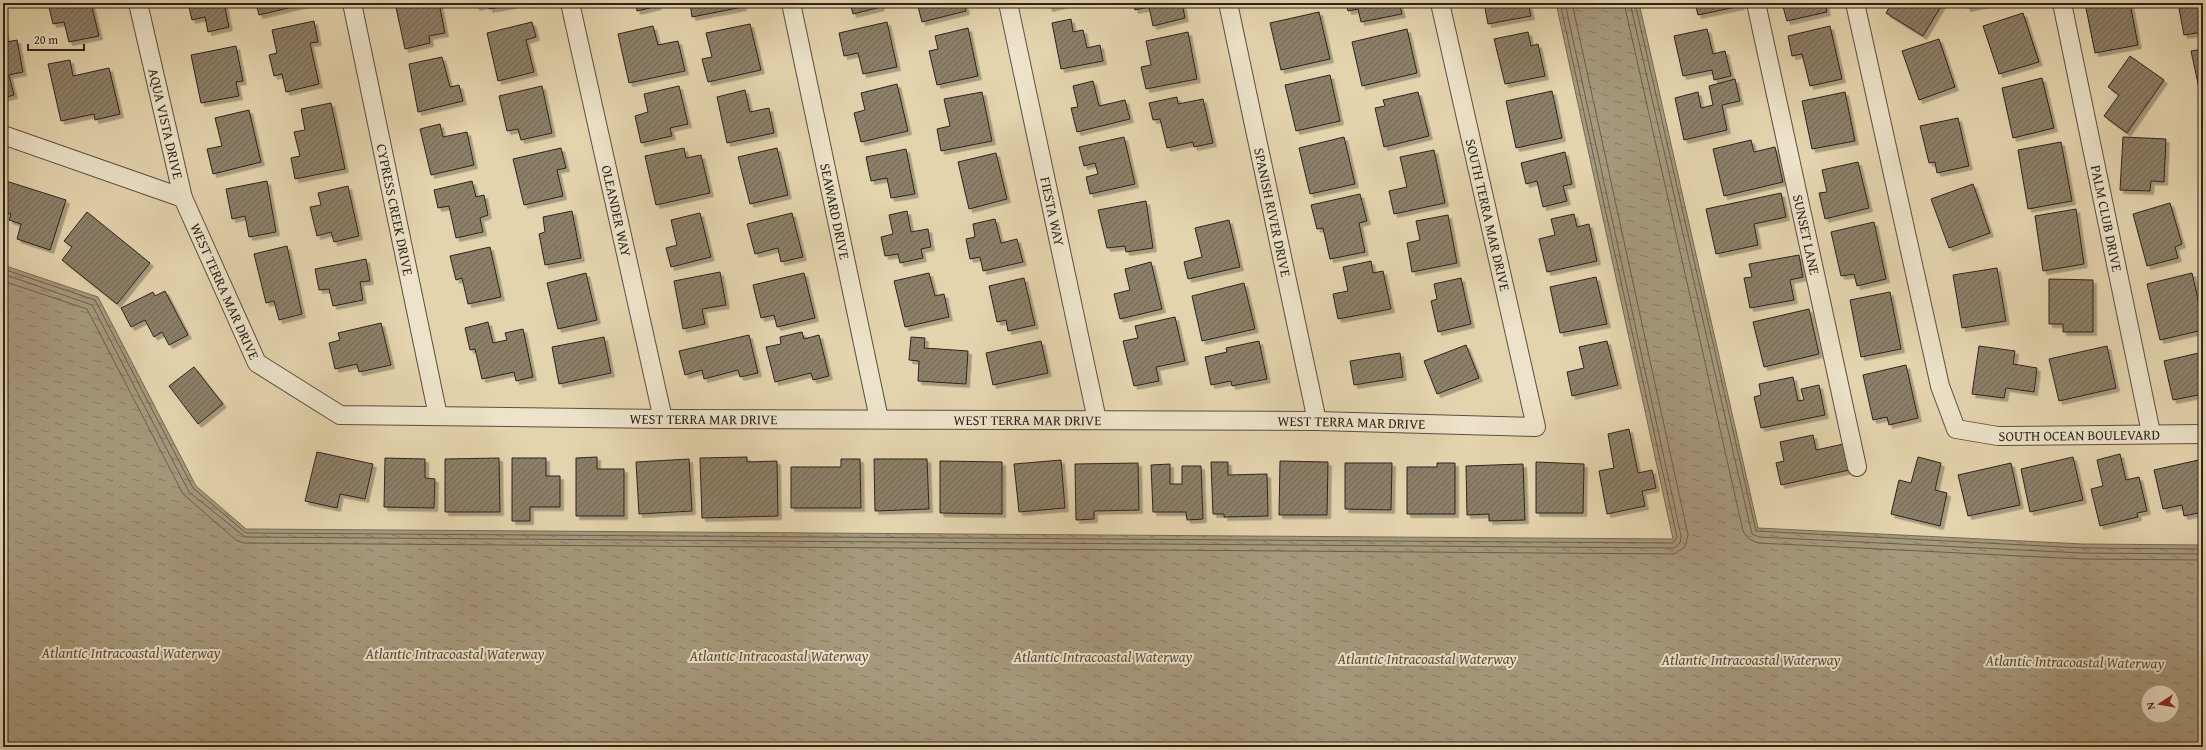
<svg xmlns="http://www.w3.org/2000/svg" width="2206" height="750" font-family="'Gentium Book Plus',serif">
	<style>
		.water { fill: url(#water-ripples); stroke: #766955; fill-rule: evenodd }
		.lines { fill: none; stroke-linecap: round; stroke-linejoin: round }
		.shore { stroke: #6a5e4b; stroke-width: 1 }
		.building { fill: url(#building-hatch); stroke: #2d231a; filter: url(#shadow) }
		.street-casing { stroke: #5b4f3f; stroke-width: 20 }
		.street { stroke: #ede3ca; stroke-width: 18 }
		.labels { text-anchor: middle; stroke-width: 4; stroke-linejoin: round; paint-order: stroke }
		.street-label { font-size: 14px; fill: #2d231a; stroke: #ede3ca }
		.water-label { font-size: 15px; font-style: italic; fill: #574c3c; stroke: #ede3ca }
	</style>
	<defs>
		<pattern id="water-ripples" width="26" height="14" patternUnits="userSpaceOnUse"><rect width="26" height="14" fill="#a6987c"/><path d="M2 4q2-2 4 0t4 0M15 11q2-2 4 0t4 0" fill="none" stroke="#887c65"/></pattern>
		<pattern id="building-hatch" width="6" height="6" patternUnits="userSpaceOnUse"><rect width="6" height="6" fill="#8c7f67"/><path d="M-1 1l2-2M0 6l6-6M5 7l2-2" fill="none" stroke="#736854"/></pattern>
		<filter id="shadow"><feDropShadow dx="3.5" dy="3.5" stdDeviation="0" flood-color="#0004"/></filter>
	</defs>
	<rect width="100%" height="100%" fill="#e4d4ae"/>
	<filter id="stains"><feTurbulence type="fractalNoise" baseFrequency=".005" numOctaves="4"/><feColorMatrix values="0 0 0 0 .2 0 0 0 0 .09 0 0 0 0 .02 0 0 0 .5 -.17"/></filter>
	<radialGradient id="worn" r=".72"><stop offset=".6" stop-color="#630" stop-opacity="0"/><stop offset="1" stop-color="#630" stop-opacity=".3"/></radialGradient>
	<path class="water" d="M1556,3H1639L1758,528L2083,544L2203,545V747H3V265L98,297L196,486L246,529L1673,539ZM2148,692H2172V716H2148Z"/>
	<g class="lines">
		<g class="shore">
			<polyline points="1624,3 1743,531 1749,539 1758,543 2082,559 2203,560"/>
			<polyline points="1630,3 1752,534 1759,537 2082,553 2203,554"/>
			<polyline points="1635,3 1756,531 2082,548 2203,549"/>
			<polyline points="3,269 95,300 193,488 246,533 1673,543 1677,537 1560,3"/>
			<polyline points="3,274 92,305 189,492 245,537 1674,548 1680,543 1681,536 1565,3"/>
			<polyline points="3,281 87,309 183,494 236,540 244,543 1674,554 1685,547 1688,535 1572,3"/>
		</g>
	</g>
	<g class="building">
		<polygon points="48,3 91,3 99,36 69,42 64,22 53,24"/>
		<polygon points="188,3 224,3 229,27 208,32 205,17 192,20"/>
		<polygon points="256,3 309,3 259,15"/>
		<polygon points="395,3 439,3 445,33 429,36 430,43 405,49"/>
		<polygon points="475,3 512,3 512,5 489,9 489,4 476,7"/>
		<polygon points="636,3 657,3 658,6 637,11"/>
		<polygon points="690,3 743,3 743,7 692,17"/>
		<polygon points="850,3 880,3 881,7 853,14"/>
		<polygon points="917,3 964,3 966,11 922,22"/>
		<polygon points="1048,3 1070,3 1049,8"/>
		<polygon points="1133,3 1182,3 1185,18 1153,26 1149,7 1135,10"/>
		<polygon points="1346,3 1399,3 1402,14 1361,22 1358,9 1348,11"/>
		<polygon points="1484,3 1528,3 1531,16 1488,24"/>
		<polygon points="1695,3 1741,3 1741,6 1698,15"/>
		<polygon points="1782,3 1825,3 1827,12 1787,21"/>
		<polygon points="1892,3 1943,3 1923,36 1886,13"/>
		<polygon points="1966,3 1991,3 1967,8"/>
		<polygon points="2085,3 2130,3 2138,45 2095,53"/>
		<polygon points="2178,3 2203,3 2203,32 2184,35"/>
		<polygon points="1319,12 1330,59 1281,70 1270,23"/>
		<polygon points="2023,13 2039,62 1999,74 1983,26"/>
		<polygon points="1071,19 1073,32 1083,30 1087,48 1100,45 1103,61 1061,69 1052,23"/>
		<polygon points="314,21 318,42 310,43 319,84 286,92 282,74 274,76 269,55 277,53 272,30"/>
		<polygon points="532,22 536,37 526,40 534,72 498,81 487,33"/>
		<polygon points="887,22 897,67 863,74 858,53 844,56 839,33"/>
		<polygon points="3,23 7,42 17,40 23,72 9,75 14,95 3,98"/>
		<polygon points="750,24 761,70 708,82 702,59 712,57 706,33"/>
		<polygon points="653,26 658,45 678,41 685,71 629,83 618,34"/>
		<polygon points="1830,26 1842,79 1810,86 1802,54 1792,56 1788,36"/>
		<polygon points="968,28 978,76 937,85 929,51 938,49 935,36"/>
		<polygon points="1407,29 1417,73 1362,86 1352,42"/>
		<polygon points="1707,29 1713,54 1725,51 1731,76 1714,80 1712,70 1683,76 1674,36"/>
		<polygon points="1188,32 1197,79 1146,89 1141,67 1151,65 1146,41"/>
		<polygon points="1528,32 1531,46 1538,44 1545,76 1505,84 1494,39"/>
		<polygon points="1939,39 1955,87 1919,100 1902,51"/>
		<polygon points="236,46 243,81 236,82 239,96 201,103 191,55"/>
		<polygon points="2203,49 2203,102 2202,102 2191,51"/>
		<polygon points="2130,56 2164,80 2127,133 2104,116 2119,95 2108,87"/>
		<polygon points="442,57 450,87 459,85 463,101 418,112 409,64"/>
		<polygon points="70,60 73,76 109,68 120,114 95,120 94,114 61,121 48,64"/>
		<polygon points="1330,75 1340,121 1296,131 1285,85"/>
		<polygon points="2042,78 2054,128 2013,138 2002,88"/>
		<polygon points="1735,79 1740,101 1722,105 1727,130 1684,140 1675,98 1698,92 1701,108 1713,105 1709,86"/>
		<polygon points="1093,81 1099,106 1125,100 1130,119 1077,132 1071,108 1078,107 1073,86"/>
		<polygon points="897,84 908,131 861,142 854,113 865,110 861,93"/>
		<polygon points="542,86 552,133 521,140 518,129 507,131 499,96"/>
		<polygon points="679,86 688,124 670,128 672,136 641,143 635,116 648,112 644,94"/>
		<polygon points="745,90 750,112 769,108 774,133 727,143 717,97"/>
		<polygon points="1552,91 1562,138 1516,148 1506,101"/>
		<polygon points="982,92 992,141 941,151 937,129 950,126 944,99"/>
		<polygon points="1418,92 1429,136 1384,147 1375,108 1385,106 1383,100"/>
		<polygon points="1845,92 1855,141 1812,149 1802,101"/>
		<polygon points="1177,97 1178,104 1203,99 1213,143 1194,147 1193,142 1167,148 1160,119 1153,120 1149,103"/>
		<polygon points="331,103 345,169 295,179 291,158 300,156 294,132 305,130 301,109"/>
		<polygon points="249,110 261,162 213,174 207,149 222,146 215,118"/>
		<polygon points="1958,118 1969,166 1937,173 1935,162 1929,163 1920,126"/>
		<polygon points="440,124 443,137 467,132 474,165 431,175 420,129"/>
		<polygon points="1124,137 1135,184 1090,194 1086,177 1098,174 1095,163 1084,166 1079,147"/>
		<polygon points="1344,137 1355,184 1310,194 1299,148"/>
		<polygon points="2123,137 2166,139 2164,182 2151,181 2150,191 2120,190"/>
		<polygon points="1751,140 1754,152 1775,147 1783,182 1724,196 1713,149"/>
		<polygon points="2061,142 2072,201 2028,209 2018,150"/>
		<polygon points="561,148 566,168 557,170 563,196 524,205 513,159"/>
		<polygon points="684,148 686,158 701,155 710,193 656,205 645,156"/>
		<polygon points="777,148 788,195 750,204 738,157"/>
		<polygon points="906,149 915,194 891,198 887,178 871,181 866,157"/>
		<polygon points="1434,150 1445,203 1394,214 1389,191 1407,187 1400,157"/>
		<polygon points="1565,152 1572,184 1563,186 1567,201 1543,207 1537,181 1526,184 1521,163"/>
		<polygon points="996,153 1007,199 969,209 958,162"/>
		<polygon points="1858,162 1869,208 1825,219 1819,193 1827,192 1822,170"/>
		<polygon points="3,180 66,200 50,250 17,239 21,224 9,220 11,214 3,211"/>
		<polygon points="267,181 276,232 249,237 245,216 232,219 226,189"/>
		<polygon points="472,181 476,197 484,195 488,215 480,218 483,232 456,238 449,206 438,208 434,190"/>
		<polygon points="1973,184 1990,233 1949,248 1931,199"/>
		<polygon points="348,186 359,236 334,242 331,232 317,236 310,207 321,205 318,193"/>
		<polygon points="1781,193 1786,217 1754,224 1758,245 1716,254 1706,209"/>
		<polygon points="1360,194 1367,221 1359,223 1365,252 1330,259 1323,228 1317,229 1311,205"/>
		<polygon points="1146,201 1153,248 1126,252 1125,246 1107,248 1098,210"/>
		<polygon points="2170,203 2182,244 2175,247 2178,258 2147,266 2133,214"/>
		<polygon points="2076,209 2084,264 2043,271 2035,216"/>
		<polygon points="572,211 581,258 545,265 539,234 545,232 543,217"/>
		<polygon points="907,211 911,232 928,229 931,247 921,249 923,258 900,263 898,254 885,256 881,237 893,234 889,215"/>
		<polygon points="87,212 150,263 117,304 62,260 72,247 64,241"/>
		<polygon points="700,213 711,257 671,267 666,248 677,245 671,220"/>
		<polygon points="792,213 803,257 781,262 778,248 755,254 747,224"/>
		<polygon points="1574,214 1577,227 1589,224 1597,261 1547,272 1539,239 1555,235 1551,219"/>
		<polygon points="1448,215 1457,263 1412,272 1407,243 1420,240 1416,221"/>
		<polygon points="995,219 1001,243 1017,239 1023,262 983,271 980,257 970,259 966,239 975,237 973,224"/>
		<polygon points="1229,220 1240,267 1188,279 1184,262 1202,257 1195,228"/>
		<polygon points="1874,222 1886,279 1857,286 1854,274 1841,276 1831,232"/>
		<polygon points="287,246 302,314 279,320 274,301 266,303 254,254"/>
		<polygon points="490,247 501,297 468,304 462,278 456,280 450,256"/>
		<polygon points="1799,255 1803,277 1790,280 1794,300 1750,308 1744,278 1752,277 1749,264"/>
		<polygon points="366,259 370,281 360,282 363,300 333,306 329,289 319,290 315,269"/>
		<polygon points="1371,261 1373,273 1383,271 1391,309 1338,319 1333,294 1348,291 1343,267"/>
		<polygon points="1151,262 1162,309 1120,319 1114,294 1130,290 1125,269"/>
		<polygon points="1997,268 2006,321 1962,328 1953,275"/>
		<polygon points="720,272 726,305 702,309 705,324 683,329 674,281"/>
		<polygon points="586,273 597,320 558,329 547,283"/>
		<polygon points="804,273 815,318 777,327 774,315 761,318 753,285"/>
		<polygon points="929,273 935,296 944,294 949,317 905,327 894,281"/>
		<polygon points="2192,273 2203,321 2203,330 2160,340 2147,284"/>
		<polygon points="1596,277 1607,324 1560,333 1550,287"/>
		<polygon points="1024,278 1035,325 1008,331 1006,320 997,322 989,286"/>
		<polygon points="1461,278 1471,324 1438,332 1431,301 1437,299 1434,284"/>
		<polygon points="2049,279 2093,280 2093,332 2063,332 2063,324 2049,324"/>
		<polygon points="1244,283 1255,329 1202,341 1192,296"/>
		<polygon points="165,291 188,335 169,345 162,332 154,337 145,320 131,327 121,308 153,292 155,296"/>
		<polygon points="1890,292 1901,349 1861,357 1850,300"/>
		<polygon points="1809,309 1819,354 1764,367 1753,322"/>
		<polygon points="1175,317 1185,361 1156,367 1159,381 1134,386 1123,341 1138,338 1135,326"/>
		<polygon points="488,322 493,343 507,340 505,333 523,329 533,377 516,381 514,372 482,379 475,349 470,350 465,328"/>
		<polygon points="381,323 391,365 359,372 357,364 335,369 329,343 340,340 338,333"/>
		<polygon points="802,332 804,339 819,335 829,376 813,380 811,373 775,382 766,347 781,344 780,337"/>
		<polygon points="749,335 758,373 740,377 738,370 704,379 702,370 685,375 679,351"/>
		<polygon points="604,337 611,373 559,384 552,347"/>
		<polygon points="911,337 925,338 924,348 968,351 966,384 918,381 919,361 909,360"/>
		<polygon points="1041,341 1048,373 993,385 986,353"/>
		<polygon points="1259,341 1267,379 1232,386 1231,381 1211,385 1205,357 1227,352 1226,348"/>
		<polygon points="1607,341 1618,385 1572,396 1567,372 1584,368 1579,347"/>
		<polygon points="1466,345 1479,378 1437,394 1424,361"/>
		<polygon points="1979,346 2015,351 2013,364 2037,368 2034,392 2006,388 2004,398 1972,394"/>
		<polygon points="2107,346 2116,388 2059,401 2049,359"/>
		<polygon points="2203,352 2203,394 2173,400 2164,361"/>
		<polygon points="1400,353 1403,377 1354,385 1350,361"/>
		<polygon points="1906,365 1918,418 1889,425 1887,417 1873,420 1863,375"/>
		<polygon points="194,367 223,404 198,424 169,386"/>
		<polygon points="1793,377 1798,401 1804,400 1801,389 1819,385 1825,415 1761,428 1754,397 1761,395 1759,384"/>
		<polygon points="1629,429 1638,473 1652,470 1656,488 1642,491 1645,506 1607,514 1599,471 1614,468 1608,434"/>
		<polygon points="1813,435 1816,450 1848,443 1854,469 1781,485 1776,463 1784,461 1780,442"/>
		<polygon points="317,452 373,464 365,499 340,494 337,508 305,501"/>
		<polygon points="2120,454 2126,480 2139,477 2147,511 2137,513 2138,517 2100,526 2091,489 2103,486 2097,460"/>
		<polygon points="597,457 597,469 624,469 624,516 576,516 576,458"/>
		<polygon points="747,457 747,462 777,461 778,516 702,518 700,458"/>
		<polygon points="1918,457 1941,463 1935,490 1947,493 1940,526 1891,514 1899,480 1911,483"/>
		<polygon points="2073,457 2083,500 2030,512 2021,469"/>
		<polygon points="385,458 425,459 425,478 435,479 434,508 384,507"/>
		<polygon points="499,458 500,512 445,512 445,459"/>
		<polygon points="512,458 546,458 546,476 560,476 560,507 530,507 530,521 512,521"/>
		<polygon points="689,459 692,511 639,514 636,462"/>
		<polygon points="841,459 860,459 861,508 791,508 791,467 841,467"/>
		<polygon points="874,459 927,459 929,509 875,511"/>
		<polygon points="2203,459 2203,512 2184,516 2182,505 2163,509 2154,470"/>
		<polygon points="1061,460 1065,508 1019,512 1014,464"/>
		<polygon points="940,461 1002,462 1002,514 940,513"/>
		<polygon points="1280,461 1328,462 1327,515 1279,515"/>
		<polygon points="1211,462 1228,462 1228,475 1267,474 1268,516 1224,517 1224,514 1213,514"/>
		<polygon points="1536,462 1584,464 1583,513 1536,513"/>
		<polygon points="1138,463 1139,510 1094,511 1094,519 1076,520 1075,464"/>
		<polygon points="1345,463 1392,463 1391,510 1345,509"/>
		<polygon points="1437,463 1455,463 1455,514 1407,514 1407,467 1437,467"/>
		<polygon points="2011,463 2020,505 1968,516 1958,475"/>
		<polygon points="1170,464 1170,484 1182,484 1182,466 1201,466 1203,519 1187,520 1186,512 1153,512 1151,465"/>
		<polygon points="1523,464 1525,520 1489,521 1489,514 1467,515 1466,466"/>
	</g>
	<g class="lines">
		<defs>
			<g id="street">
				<path id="s1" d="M138,3L183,198"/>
				<path id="s2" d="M352,3L438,416"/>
				<path id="s3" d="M570,3L663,419"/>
				<path id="s4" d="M791,3L879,419"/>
				<path id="s5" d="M1008,3L1097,420"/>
				<path id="s6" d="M1228,3L1317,421"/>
				<path id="s7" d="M1756,3L1857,467"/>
				<path id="s8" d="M1855,3L1940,386L1956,429L1998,436L2203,434"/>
				<path id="s9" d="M2062,3L2151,433"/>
				<path id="s10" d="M3,135L183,198L257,363L340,415L663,419L1317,421L1536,427L1440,3"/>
			</g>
		</defs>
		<use href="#street" class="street-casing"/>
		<use href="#street" class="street"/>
	</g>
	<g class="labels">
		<g class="street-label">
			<text dy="5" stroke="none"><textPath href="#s1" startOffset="124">AQUA VISTA DRIVE</textPath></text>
			<text dy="5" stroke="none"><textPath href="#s2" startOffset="211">CYPRESS CREEK DRIVE</textPath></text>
			<text dy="5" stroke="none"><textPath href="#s3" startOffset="213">OLEANDER WAY</textPath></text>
			<text dy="5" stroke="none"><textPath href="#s4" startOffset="213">SEAWARD DRIVE</textPath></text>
			<text dy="5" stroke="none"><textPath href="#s5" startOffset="213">FIESTA WAY</textPath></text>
			<text dy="5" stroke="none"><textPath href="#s6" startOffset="214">SPANISH RIVER DRIVE</textPath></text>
			<text transform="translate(1488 215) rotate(77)" y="5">SOUTH TERRA MAR DRIVE</text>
			<text dy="5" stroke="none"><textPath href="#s9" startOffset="220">PALM CLUB DRIVE</textPath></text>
			<text dy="5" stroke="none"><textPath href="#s7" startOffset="237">SUNSET LANE</textPath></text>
			<text dy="5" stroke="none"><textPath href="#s10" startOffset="293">WEST TERRA MAR DRIVE</textPath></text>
			<text dy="5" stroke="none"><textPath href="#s10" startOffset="833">WEST TERRA MAR DRIVE</textPath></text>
			<text dy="5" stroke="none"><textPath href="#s10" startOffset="1157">WEST TERRA MAR DRIVE</textPath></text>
			<text dy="5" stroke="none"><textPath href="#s10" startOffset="1481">WEST TERRA MAR DRIVE</textPath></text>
			<text dy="5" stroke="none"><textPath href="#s8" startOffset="562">SOUTH OCEAN BOULEVARD</textPath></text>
		</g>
		<g class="water-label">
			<text x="131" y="658">Atlantic Intracoastal Waterway</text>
			<text x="455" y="659">Atlantic Intracoastal Waterway</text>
			<text x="779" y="661">Atlantic Intracoastal Waterway</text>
			<text x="1103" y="662">Atlantic Intracoastal Waterway</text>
			<text x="1427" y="664">Atlantic Intracoastal Waterway</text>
			<text x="1751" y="665">Atlantic Intracoastal Waterway</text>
			<text transform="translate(2075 662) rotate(1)" y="5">Atlantic Intracoastal Waterway</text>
		</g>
	</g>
	<rect width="2206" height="750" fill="none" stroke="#e4d4ae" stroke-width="16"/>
	<rect x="4" y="4" width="2198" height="742" fill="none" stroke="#2d231a" stroke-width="2"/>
	<rect x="8" y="8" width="2190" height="734" fill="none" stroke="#2d231a"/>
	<g transform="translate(2160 704) rotate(258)"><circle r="19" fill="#ede3ca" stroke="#a09684"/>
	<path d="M0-3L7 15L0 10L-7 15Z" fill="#8f2418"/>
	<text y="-6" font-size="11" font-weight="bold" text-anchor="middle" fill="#2d231a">N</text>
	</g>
	<path d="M28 44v6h56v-6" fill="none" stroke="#2d231a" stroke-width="2"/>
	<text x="34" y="44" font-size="12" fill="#2d231a" stroke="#ede3ca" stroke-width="3" paint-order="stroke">20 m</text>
	<rect width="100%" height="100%" filter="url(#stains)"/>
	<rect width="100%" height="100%" fill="url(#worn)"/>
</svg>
